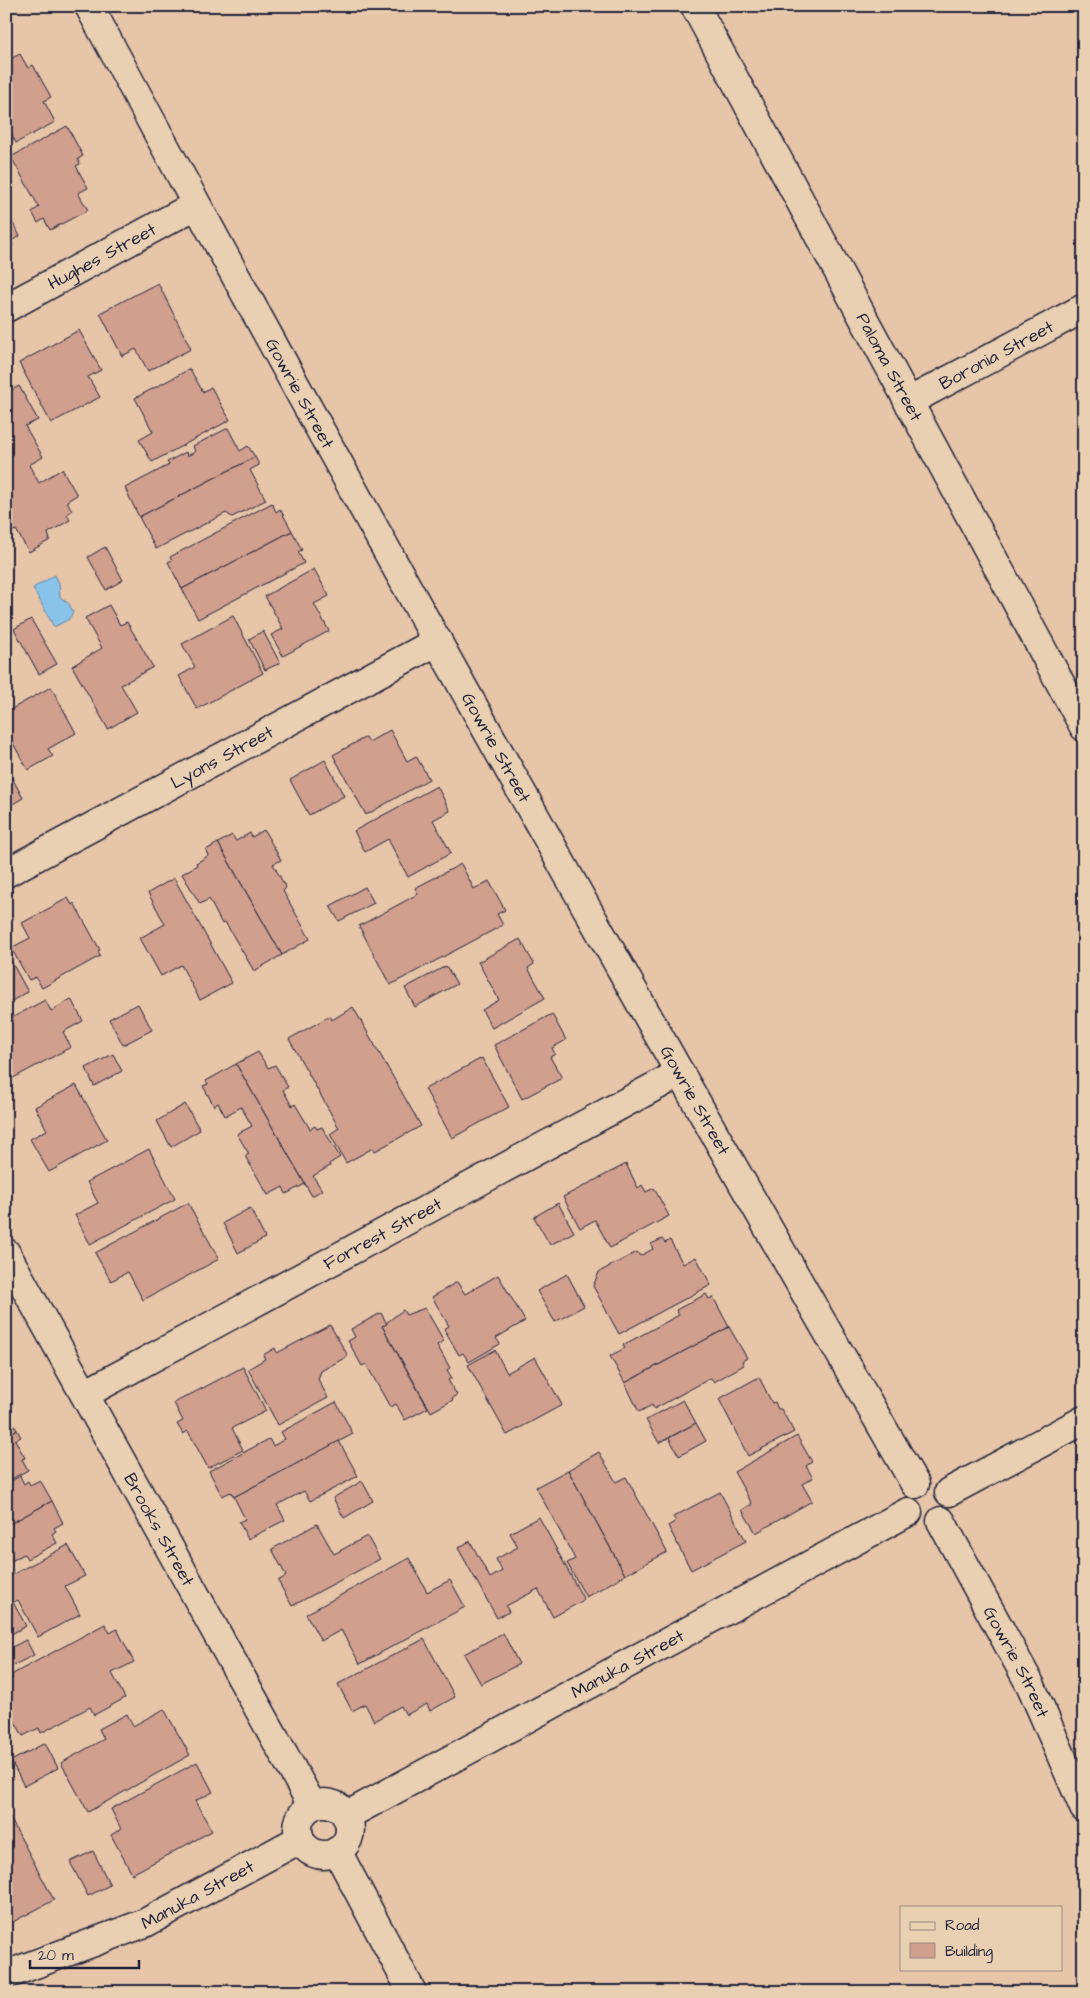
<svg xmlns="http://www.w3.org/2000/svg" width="1090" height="1998" font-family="'Architects Daughter',sans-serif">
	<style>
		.water { fill: #8ac3e9; stroke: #6083a3 }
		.building { fill: #d09f8d; stroke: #22223b }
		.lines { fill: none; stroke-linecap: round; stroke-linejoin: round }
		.minor-casing { stroke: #22223b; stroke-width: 31 }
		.minor { stroke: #ead0b2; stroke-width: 28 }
		.labels { text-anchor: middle; stroke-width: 5; stroke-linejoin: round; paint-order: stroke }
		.street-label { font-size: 18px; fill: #22223b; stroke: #ead0b2 }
	</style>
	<rect width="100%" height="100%" fill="#e7c5a9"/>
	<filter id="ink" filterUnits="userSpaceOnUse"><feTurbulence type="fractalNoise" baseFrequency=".02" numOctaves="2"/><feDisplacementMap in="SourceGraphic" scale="10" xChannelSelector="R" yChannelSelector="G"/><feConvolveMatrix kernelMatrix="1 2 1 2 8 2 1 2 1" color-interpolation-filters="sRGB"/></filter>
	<g filter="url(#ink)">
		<polygon class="water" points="55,575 59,583 60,597 69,604 73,612 69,619 54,627 33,588"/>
		<g class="building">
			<polygon points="20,54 28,68 33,65 51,97 44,101 55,122 16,143 6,124 6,61"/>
			<polygon points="67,126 83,156 78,159 80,164 76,166 88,188 78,193 88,210 50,230 44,219 38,223 32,212 39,207 11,157"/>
			<polygon points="6,211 20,236 11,241 13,246 6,249"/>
			<polygon points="158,283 191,349 148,371 136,349 122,356 100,313"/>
			<polygon points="79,330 101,370 88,377 100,397 51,423 19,363"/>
			<polygon points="190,369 203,392 211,387 230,420 152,462 139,440 153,432 135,398"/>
			<polygon points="19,386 38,420 25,426 43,457 29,465 39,483 62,469 77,495 67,501 72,511 67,514 70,520 48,533 50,540 29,552 16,530 6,534 6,500 11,497 6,488 6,393"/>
			<polygon points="228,428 240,451 248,446 255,457 139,517 125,488 169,465 167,462 186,452 187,456 195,452 193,446"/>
			<polygon points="255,457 259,465 250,470 266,500 232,517 226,513 156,549 139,517"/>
			<polygon points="272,503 276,512 280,509 292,531 182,589 168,562 172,560 170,557"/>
			<polygon points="292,531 302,550 298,552 304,563 198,619 182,589"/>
			<polygon points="105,547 123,580 106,590 88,557"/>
			<polygon points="314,569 329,596 314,604 329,631 283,656 271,635 283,629 265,596"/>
			<polygon points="109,605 120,625 127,622 153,667 121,685 137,712 108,729 72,666 102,648 85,618"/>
			<polygon points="233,616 263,673 197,709 179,676 195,667 182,644"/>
			<polygon points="31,619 57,664 39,674 14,629"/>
			<polygon points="263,631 280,663 265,670 249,639"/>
			<polygon points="51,687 76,733 48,749 53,756 28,770 6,731 6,712"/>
			<polygon points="390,730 407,761 416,756 429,779 366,815 333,755 366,737 369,742"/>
			<polygon points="325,760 344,796 309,815 290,780"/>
			<polygon points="6,767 23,798 6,808"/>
			<polygon points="437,786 450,811 433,820 451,853 408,877 388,839 365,852 354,831"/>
			<polygon points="264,830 281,860 273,864 286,888 283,891 310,939 282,955 218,843 232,835 236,841 250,833 252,837"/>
			<polygon points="218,843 282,955 254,971 225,922 222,924 209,899 200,904 182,874 197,865 196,863 208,856 206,850"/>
			<polygon points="461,864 474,889 489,881 505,910 497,914 503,925 390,985 359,926 418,894 415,888"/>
			<polygon points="174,878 232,983 200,1000 181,965 161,976 140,938 165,924 148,893"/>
			<polygon points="365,887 374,903 339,921 330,906"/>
			<polygon points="68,898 72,905 74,903 100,950 98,951 100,956 42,988 36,977 29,980 11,948 30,938 22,923"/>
			<polygon points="520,939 534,964 528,968 545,998 492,1028 482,1010 499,1000 478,962"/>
			<polygon points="6,952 28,992 6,1004"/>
			<polygon points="446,966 457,984 415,1007 405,988"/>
			<polygon points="71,999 83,1021 63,1032 71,1047 6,1082 6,1021 45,1000 51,1011"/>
			<polygon points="138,1004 152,1030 123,1045 109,1019"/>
			<polygon points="353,1007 421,1126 375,1151 373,1148 346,1163 330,1134 339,1128 289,1039 330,1016 332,1020"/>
			<polygon points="552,1014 566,1040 552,1048 555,1054 550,1057 562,1078 522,1099 494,1045"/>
			<polygon points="258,1052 268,1068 275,1065 288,1087 283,1090 292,1106 295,1104 310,1129 315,1126 317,1129 322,1127 340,1157 329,1164 330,1166 313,1176 322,1190 312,1196 236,1064"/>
			<polygon points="113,1054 122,1071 94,1086 86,1068"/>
			<polygon points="482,1058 509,1107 452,1138 425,1089"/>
			<polygon points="236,1064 305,1184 286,1194 283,1187 268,1195 245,1156 249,1154 237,1134 252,1126 241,1107 225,1116 218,1103 214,1106 203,1086 208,1084 206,1081"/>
			<polygon points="76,1085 107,1140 49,1172 30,1139 47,1130 35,1107"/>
			<polygon points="185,1104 200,1130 171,1147 157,1121"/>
			<polygon points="149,1149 175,1199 90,1244 75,1215 98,1203 87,1182"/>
			<polygon points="626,1164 638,1188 642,1185 646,1192 654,1188 669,1216 610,1248 595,1220 580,1228 563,1197"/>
			<polygon points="188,1203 219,1259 143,1300 128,1272 111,1281 95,1253"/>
			<polygon points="558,1203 574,1232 550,1245 534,1217"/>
			<polygon points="250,1208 265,1238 238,1253 223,1223"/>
			<polygon points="662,1239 665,1243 670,1240 683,1264 696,1257 711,1285 619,1334 593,1286 599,1272 637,1252 640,1256 653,1249 651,1244"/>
			<polygon points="567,1274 584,1306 555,1322 537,1291"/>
			<polygon points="498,1275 525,1321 496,1338 500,1344 469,1362 463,1353 459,1355 444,1329 449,1326 432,1297 457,1282 465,1294"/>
			<polygon points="706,1294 709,1299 713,1297 729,1327 625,1383 610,1356 625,1348 623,1345 679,1315 676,1310"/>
			<polygon points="425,1308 444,1341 437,1345 450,1368 447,1370 452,1378 448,1380 457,1395 452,1398 453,1400 431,1412 382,1326 403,1310 406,1315"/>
			<polygon points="381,1313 387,1324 382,1326 428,1408 405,1420 396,1404 390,1407 366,1364 362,1366 348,1341 355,1337 351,1329"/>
			<polygon points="330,1325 348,1356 321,1371 318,1379 328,1398 278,1425 248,1369 265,1359 263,1355 275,1348 277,1353"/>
			<polygon points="729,1327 747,1358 742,1361 744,1365 714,1382 711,1378 654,1409 652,1405 639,1412 625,1383"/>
			<polygon points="495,1350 507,1373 535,1357 562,1405 507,1435 468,1365"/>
			<polygon points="243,1367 266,1411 232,1428 243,1450 208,1468 188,1431 183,1434 177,1424 183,1421 174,1403"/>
			<polygon points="759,1377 772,1403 775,1402 778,1409 781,1409 794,1432 748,1456 719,1399"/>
			<polygon points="683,1400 696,1423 659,1443 646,1420"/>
			<polygon points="336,1402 353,1434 234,1497 231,1492 222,1496 209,1471 269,1439 273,1446 285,1439 281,1432"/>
			<polygon points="11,1420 17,1430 6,1436 6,1423"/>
			<polygon points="696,1423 706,1441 679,1456 669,1438"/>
			<polygon points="17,1430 21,1437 15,1440 25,1458 22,1459 28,1470 6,1482 6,1436"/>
			<polygon points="797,1436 812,1462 806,1466 813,1478 802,1484 812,1501 756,1533 742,1510 752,1504 734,1472"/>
			<polygon points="339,1441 358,1476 310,1501 304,1491 277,1505 285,1520 248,1539 239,1522 245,1519 234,1497"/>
			<polygon points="599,1452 616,1482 626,1477 667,1552 625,1575 568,1470"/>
			<polygon points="568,1470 625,1575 586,1597 567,1563 575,1559 536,1487"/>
			<polygon points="20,1476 24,1484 28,1481 30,1485 40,1480 52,1501 6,1526 6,1484"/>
			<polygon points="362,1481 373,1501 344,1518 333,1498"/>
			<polygon points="720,1492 746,1541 691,1570 668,1526 676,1521 673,1517"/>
			<polygon points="52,1501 63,1523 54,1528 56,1531 52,1534 57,1543 27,1559 24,1554 6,1564 6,1526"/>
			<polygon points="539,1517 584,1600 553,1617 538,1589 506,1606 509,1612 497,1618 458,1548 470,1541 490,1578 502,1571 496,1559 518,1547 510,1533"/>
			<polygon points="317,1524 334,1554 367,1536 380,1559 292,1606 278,1581 286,1576 272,1549"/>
			<polygon points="68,1545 85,1576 65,1586 80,1614 38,1637 18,1600 13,1602 26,1626 6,1637 6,1578"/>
			<polygon points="409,1558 427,1592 450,1580 465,1607 360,1664 341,1630 321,1641 306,1614"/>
			<polygon points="105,1624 110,1633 117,1629 134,1662 112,1673 125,1698 94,1715 90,1707 41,1733 39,1728 23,1736 6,1706 6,1681 13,1678 11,1675"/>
			<polygon points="503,1633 519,1664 481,1684 464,1654"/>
			<polygon points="424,1639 455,1697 430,1711 427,1704 406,1715 401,1706 374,1721 365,1704 352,1711 338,1684"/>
			<polygon points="26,1640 34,1655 6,1669 6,1650"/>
			<polygon points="164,1709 190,1755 88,1812 61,1763 104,1739 99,1729 127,1714 133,1726"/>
			<polygon points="45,1743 58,1768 24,1786 11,1761"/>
			<polygon points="197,1762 213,1792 195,1801 212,1831 132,1874 111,1835 121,1829 111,1809"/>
			<polygon points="9,1816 54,1900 9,1924 6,1918 6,1818"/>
			<polygon points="93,1851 110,1885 88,1896 70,1862"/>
		</g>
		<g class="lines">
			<defs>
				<g id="minor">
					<path id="s1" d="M89,6C357,503 633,995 915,1484"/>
					<path id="s2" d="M695,6L1084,727"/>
					<path id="s3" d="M6,308L196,205"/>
					<path id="s4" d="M908,402L1084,308"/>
					<path id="s5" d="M6,873L438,641"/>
					<path id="s6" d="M6,1253L312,1805"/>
					<path id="s7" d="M85,1394L680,1073"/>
					<polyline points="949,1492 1084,1420"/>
					<path id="s8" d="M941,1521L1031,1686L1084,1808"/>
					<circle cx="324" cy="1829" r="26"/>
					<path id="s9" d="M346,1816L908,1512"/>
					<polyline points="337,1851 412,1992"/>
					<path id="s10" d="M6,1975L145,1923L300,1839"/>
				</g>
			</defs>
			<use href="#minor" class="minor-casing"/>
			<use href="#minor" class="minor"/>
		</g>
	</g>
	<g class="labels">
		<g class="street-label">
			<text dy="6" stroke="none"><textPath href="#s3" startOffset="109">Hughes Street</textPath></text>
			<text dy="6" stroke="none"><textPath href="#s4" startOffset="100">Boronia Street</textPath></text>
			<text dy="6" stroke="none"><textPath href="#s2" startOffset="410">Paloma Street</textPath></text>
			<text dy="6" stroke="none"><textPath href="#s1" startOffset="441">Gowrie Street</textPath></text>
			<text dy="6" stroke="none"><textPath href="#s1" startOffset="846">Gowrie Street</textPath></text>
			<text dy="6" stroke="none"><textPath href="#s5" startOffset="245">Lyons Street</textPath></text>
			<text dy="6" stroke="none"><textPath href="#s1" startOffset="1251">Gowrie Street</textPath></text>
			<text dy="6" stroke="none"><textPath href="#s7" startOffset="338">Forrest Street</textPath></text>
			<text dy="6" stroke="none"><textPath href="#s6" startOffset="316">Brooks Street</textPath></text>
			<text dy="6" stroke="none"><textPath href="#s8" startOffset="160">Gowrie Street</textPath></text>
			<text dy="6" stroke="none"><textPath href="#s9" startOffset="320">Manuka Street</textPath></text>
			<text dy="6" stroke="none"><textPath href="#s10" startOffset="208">Manuka Street</textPath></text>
		</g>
	</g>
	<rect width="1090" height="1998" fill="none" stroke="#ead0b2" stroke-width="25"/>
	<rect x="12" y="12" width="1065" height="1973" fill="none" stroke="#22223b" stroke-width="2" filter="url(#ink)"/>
	<rect x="900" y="1906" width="162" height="65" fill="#ead0b2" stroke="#9a8a82"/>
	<rect x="910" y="1922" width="25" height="8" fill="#ead0b2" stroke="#9a8a82"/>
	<text x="945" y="1930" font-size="15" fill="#22223b">Road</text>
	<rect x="910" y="1943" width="25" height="15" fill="#d09f8d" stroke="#9a8a82"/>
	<text x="945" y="1956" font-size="15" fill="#22223b">Building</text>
	<path d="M30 1960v8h109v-8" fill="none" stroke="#22223b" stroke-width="2.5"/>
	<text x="38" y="1960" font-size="15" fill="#22223b" stroke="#ead0b2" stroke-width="4" paint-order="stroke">20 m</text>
</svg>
